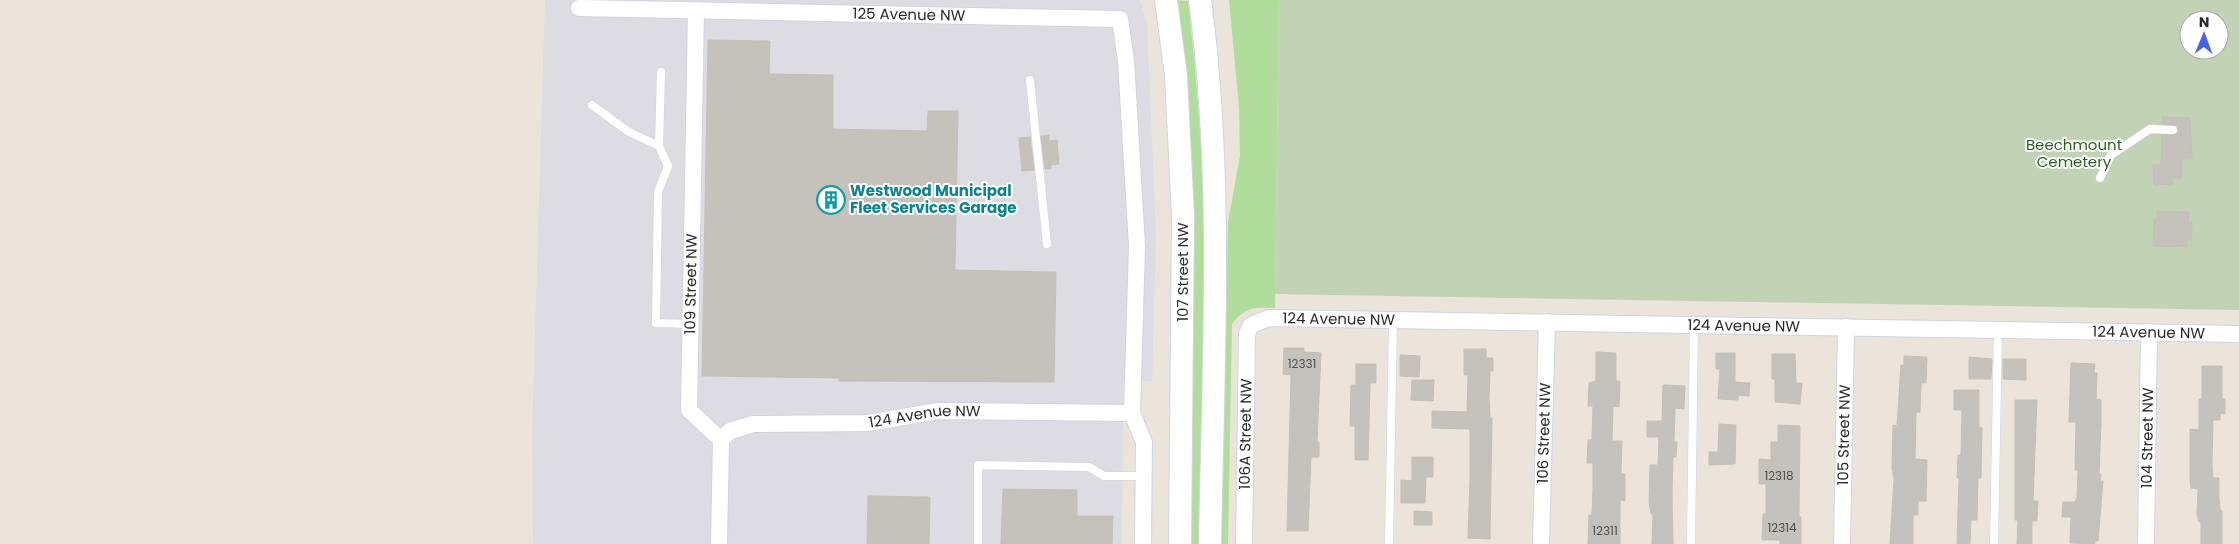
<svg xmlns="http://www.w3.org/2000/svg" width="2239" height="544" font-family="Poppins,sans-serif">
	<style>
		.industrial { fill: #dedce3 }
		.green { fill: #b1dd9c }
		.cemetery { fill: #c2d2b4; fill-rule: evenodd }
		.building { fill: #c5c1bb; stroke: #c5c0b5 }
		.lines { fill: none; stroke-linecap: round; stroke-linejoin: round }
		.lane-casing { stroke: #d1d4e0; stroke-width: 9 }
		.street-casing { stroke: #d1d4e0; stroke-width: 18 }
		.secondary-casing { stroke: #d1d4e0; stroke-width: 24 }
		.lane { stroke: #fff; stroke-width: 8 }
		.street { stroke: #fff; stroke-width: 16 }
		.secondary { stroke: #fff; stroke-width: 22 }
		.labels { text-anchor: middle; stroke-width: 4; stroke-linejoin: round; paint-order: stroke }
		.number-label { font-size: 12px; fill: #504f4e }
		.street-label { font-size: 15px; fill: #292929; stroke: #fff }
		.park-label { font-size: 15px; fill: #2b5f1f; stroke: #fff }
		.culture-label { font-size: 15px; font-weight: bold; fill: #0d838f; stroke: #fff; text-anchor: start }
	</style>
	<rect width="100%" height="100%" fill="#eae4db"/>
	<polygon class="industrial" points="545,0 1140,0 1147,23 1156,238 1152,381 1123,382 1122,544 533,544 532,433"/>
	<g class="green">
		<path d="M1178,0L1188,1C1195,63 1201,126 1203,189C1206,307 1201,426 1199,544H1189L1185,67Z"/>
		<path d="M1229,0H1279L1275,308C1254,307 1245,307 1232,324L1228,544H1221L1228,222L1240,156L1239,107Z"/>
	</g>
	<path class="cemetery" d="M1279,0H2239V310L1275,294ZM2189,20H2219V50H2189Z"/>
	<g class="building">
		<polygon points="708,40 770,41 769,74 833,75 833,129 927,131 928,111 958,111 955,270 1056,272 1054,382 839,381 839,378 702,376"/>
		<polygon points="2162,117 2190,118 2192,159 2182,159 2182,178 2173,178 2173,184 2154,185 2153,165 2161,165 2162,135 2175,135 2179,131 2176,125 2162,124"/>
		<polygon points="1049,135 1049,141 1057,140 1059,164 1051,165 1051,169 1045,169 1041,136"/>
		<polygon points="1030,137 1034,170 1022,171 1019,138"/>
		<polygon points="2157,211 2189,212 2188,222 2192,222 2191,240 2187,240 2187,247 2153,246 2154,219 2157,219"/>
		<polygon points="1284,348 1304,348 1304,352 1321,353 1317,442 1319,442 1319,457 1311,457 1308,531 1287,531 1291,375 1283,374"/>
		<polygon points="1464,349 1486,349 1486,358 1493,358 1493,371 1490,371 1489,398 1490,418 1492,418 1490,539 1468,538 1470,479 1470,429 1432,428 1432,411 1467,412 1468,375 1464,375"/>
		<polygon points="1596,352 1616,353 1616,381 1620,381 1619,407 1613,406 1612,441 1622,441 1621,474 1625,474 1625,501 1620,500 1620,544 1588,544 1589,515 1592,515 1593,488 1593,463 1587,463 1588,440 1592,440 1593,406 1588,406 1589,383 1596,381"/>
		<polygon points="1716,353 1735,353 1735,382 1750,383 1749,396 1738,395 1738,400 1718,399 1720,369 1716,369"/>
		<polygon points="1772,354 1795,354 1796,383 1802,383 1800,404 1775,402 1775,379 1772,379"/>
		<polygon points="1400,355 1420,356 1419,377 1400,376"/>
		<polygon points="1904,356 1927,357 1926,383 1921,383 1920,412 1916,412 1915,459 1927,460 1926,501 1918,501 1918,515 1913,515 1913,544 1890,544 1894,479 1892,469 1893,425 1897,426 1901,365 1904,366"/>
		<polygon points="1969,357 1992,359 1991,379 1969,379"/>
		<polygon points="2003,359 2026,359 2026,380 2003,379"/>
		<polygon points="2071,363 2095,364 2094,373 2097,373 2096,399 2101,400 2101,424 2099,474 2101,474 2100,481 2103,481 2098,541 2095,541 2095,544 2070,543 2071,517 2062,517 2063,502 2075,502 2077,498 2078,470 2075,470 2076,422 2069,422"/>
		<polygon points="1356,364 1376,364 1376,383 1370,383 1368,460 1355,460 1355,426 1350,426 1351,385 1356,385"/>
		<polygon points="2202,366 2222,366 2222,399 2225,399 2225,414 2220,413 2220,420 2213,420 2212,464 2213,478 2219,478 2219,499 2220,509 2222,511 2222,544 2201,544 2201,522 2199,522 2197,514 2198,489 2191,488 2190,479 2190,429 2199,430 2199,399 2202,399"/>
		<polygon points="1412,380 1434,380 1433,401 1411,400"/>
		<polygon points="1663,385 1685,386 1684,409 1675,408 1674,442 1677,442 1676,457 1673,457 1672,493 1673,544 1652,544 1653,514 1651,514 1649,502 1650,465 1658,465 1659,437 1647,437 1647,421 1662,421"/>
		<polygon points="1954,390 1979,390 1979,427 1982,428 1981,478 1978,478 1977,520 1971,520 1970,544 1957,544 1959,478 1957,478 1958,455 1961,455 1962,410 1954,410"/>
		<polygon points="2015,400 2037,400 2033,501 2038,501 2037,521 2032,521 2032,544 2017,544 2018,520 2015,520"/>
		<polygon points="1719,424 1736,425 1735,464 1709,465 1709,452 1718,452"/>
		<polygon points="1778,425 1800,426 1799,517 1801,517 1801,544 1780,544 1780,540 1762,540 1763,514 1766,514 1766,484 1759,484 1759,459 1771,460 1771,442 1778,442"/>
		<polygon points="1412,457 1433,457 1433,477 1426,477 1425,503 1401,503 1401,480 1412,481"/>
		<polygon points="1003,489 1077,490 1077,516 1113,516 1112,544 1001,544"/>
		<polygon points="868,496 930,497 929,544 867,544"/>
		<polygon points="1414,511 1432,512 1432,525 1414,525"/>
	</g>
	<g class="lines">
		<defs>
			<g id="lane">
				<polyline points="1030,80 1047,244"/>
				<polyline points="592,105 629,132 659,146 668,166 658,192 656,323 690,324"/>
				<polyline points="659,146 661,72"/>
				<polyline points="2100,178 2111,155 2150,129 2173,130"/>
				<polyline points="978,544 978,465 1089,467 1104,476 1144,476"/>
				<polyline points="1389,544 1393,320"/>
				<polyline points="1691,544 1694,324"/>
				<polyline points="1994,544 1998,330"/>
			</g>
			<g id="street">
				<path id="s1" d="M579,8L1120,19L1126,61L1137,246L1132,413L1144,442L1143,544"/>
				<polyline points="696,10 689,410 721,440 719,544"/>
				<path id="s2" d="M721,440L730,431L753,424L868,423L938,411L1132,413"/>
				<path id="s3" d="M1244,544L1247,334L1251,325L1269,318L2239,334"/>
				<path id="s4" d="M1541,544L1547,322"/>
				<path id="s5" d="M1842,544L1846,327"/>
				<path id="s6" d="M2146,544L2149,332"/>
			</g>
			<g id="secondary">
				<polyline points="1166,0 1176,76 1183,217 1180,544"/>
				<path d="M1200,0C1224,180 1213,363 1210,544"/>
			</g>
		</defs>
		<use href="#lane" class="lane-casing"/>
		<use href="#street" class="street-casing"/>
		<use href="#secondary" class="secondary-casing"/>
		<use href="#lane" class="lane"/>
		<use href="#street" class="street"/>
		<use href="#secondary" class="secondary"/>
	</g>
	<defs>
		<symbol id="building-ring" viewBox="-11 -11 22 22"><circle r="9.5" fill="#fff" stroke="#0f9aa8" stroke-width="1.5"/><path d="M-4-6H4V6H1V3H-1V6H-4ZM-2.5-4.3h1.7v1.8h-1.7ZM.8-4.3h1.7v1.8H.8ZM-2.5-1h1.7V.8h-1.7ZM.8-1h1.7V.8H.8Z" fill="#0f9aa8"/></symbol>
	</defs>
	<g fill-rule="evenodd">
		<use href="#building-ring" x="815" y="184" width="32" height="32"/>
	</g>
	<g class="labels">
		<g class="number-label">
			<text x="1302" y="368">12331</text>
			<text x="1779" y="480">12318</text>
			<text x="1782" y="532">12314</text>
			<text x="1605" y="535">12311</text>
		</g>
		<g class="street-label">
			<text dy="5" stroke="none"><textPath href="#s1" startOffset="330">125 Avenue NW</textPath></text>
			<text transform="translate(1183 272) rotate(-90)" y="5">107 Street NW</text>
			<text transform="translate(691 284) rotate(-89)" y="5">109 Street NW</text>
			<text dy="5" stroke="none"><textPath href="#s3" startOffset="309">124 Avenue NW</textPath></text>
			<text dy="5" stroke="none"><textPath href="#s3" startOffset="714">124 Avenue NW</textPath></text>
			<text dy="5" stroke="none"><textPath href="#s3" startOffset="1119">124 Avenue NW</textPath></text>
			<text dy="5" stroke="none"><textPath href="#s2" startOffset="209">124 Avenue NW</textPath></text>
			<text dy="5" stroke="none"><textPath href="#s4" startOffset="111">106 Street NW</textPath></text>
			<text dy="5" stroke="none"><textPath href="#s3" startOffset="110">106A Street NW</textPath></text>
			<text dy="5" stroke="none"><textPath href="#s5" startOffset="109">105 Street NW</textPath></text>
			<text dy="5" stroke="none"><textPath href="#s6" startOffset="106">104 Street NW</textPath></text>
		</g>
		<g class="park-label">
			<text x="2074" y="150">Beechmount<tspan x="2074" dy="17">Cemetery</tspan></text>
		</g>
		<g class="culture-label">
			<text x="850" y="196">Westwood Municipal<tspan x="850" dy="17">Fleet Services Garage</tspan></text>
		</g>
	</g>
	<g transform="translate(2204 35) rotate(1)"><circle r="24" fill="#ffffff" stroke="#a9a9a9"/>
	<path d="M0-4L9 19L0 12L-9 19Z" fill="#4763eb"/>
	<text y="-8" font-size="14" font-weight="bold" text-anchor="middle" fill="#292929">N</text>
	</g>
</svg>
